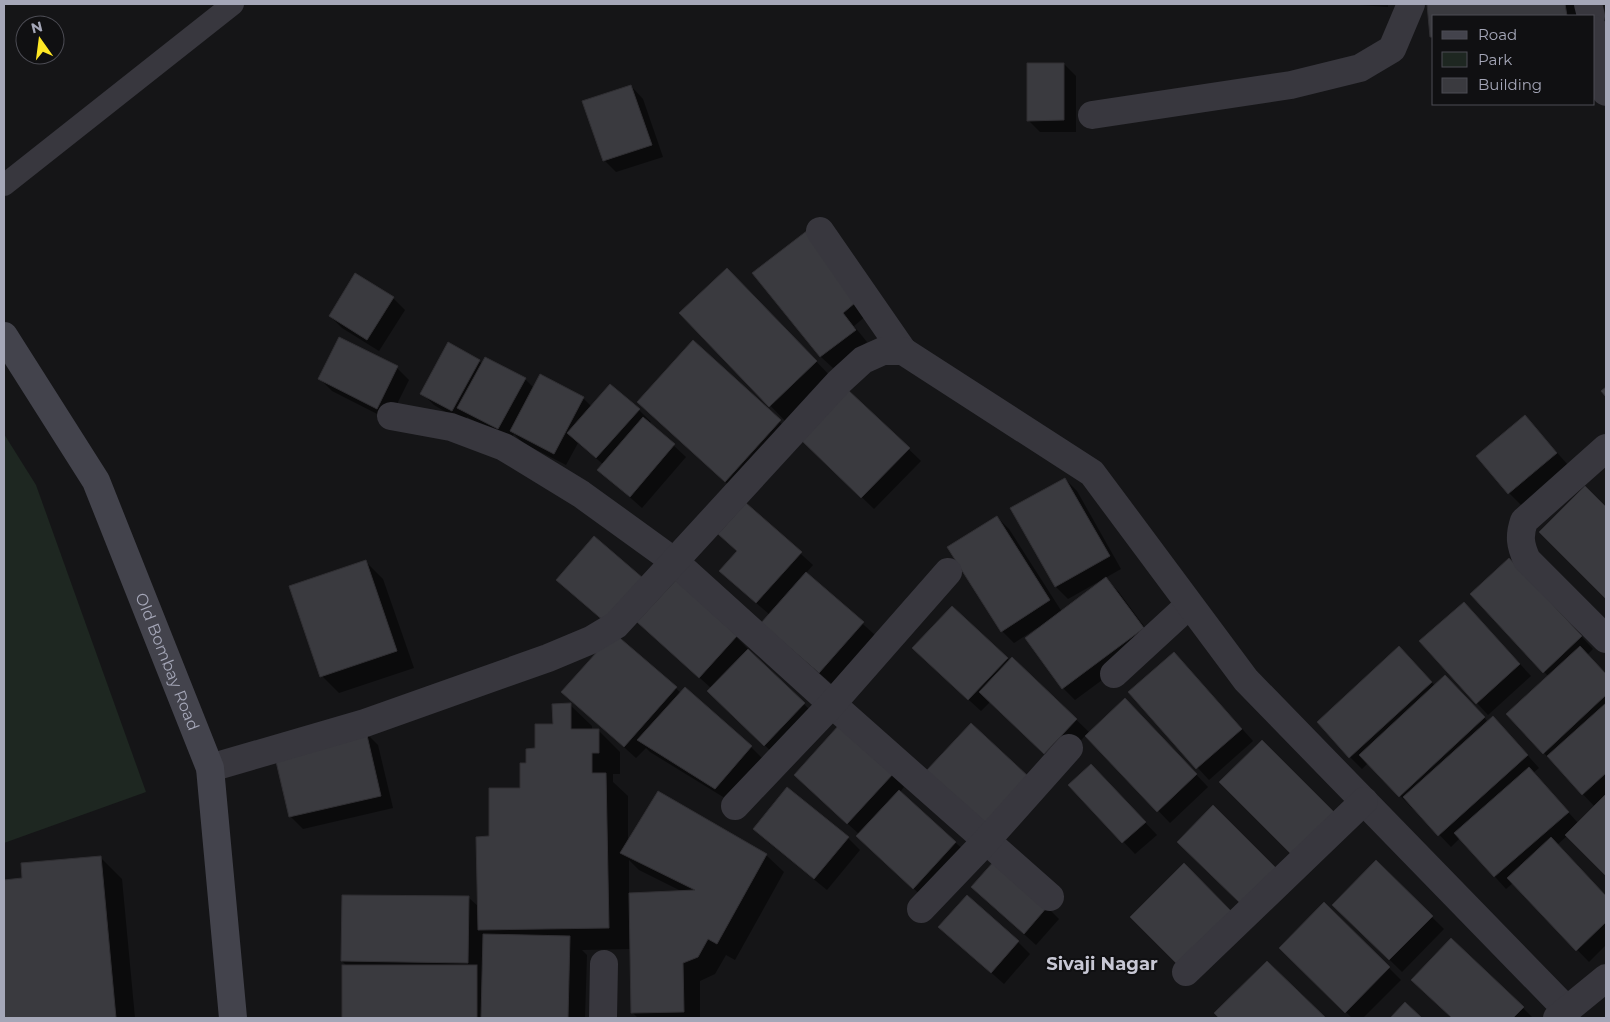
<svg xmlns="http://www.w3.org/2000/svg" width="1610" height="1022" font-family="Montserrat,sans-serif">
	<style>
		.green { fill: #1e2721 }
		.shadow { fill: #0007; fill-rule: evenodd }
		.building { fill: #3a3a3f; stroke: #302f33 }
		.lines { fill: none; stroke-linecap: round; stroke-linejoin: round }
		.service { stroke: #38373e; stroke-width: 22 }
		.minor { stroke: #38373e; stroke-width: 28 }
		.secondary { stroke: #43434c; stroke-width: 28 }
		.labels { text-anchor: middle; stroke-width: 4; stroke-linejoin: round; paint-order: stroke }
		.street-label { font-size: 16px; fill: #a5a7b8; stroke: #101012 }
		.neighbourhood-label { font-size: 18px; font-weight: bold; fill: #c7c7d4; stroke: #101012 }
	</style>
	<rect width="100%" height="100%" fill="#151517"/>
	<polygon class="green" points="4,434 36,485 146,792 4,843"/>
	<g class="shadow">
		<polygon points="1346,4 1388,4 1388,7"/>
		<polygon points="1429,4 1576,4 1577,16 1434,16 1434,39 1432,37"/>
		<polygon points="1064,64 1076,76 1076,132 1040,132 1028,120"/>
		<polygon points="631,86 643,99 663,157 616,172 604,160"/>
		<polygon points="808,231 873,310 854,326 867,342 833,368 821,357"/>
		<polygon points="745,287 834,380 787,423 681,313"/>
		<polygon points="393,298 405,310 379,351 342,328 330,316"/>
		<polygon points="693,342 798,439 743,498 638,402"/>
		<polygon points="448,344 483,364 525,379 534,388 583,398 592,407 639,410 651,422 649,423 686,457 642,508 599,470 604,465 578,443 566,465 523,443 514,434 510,440 467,417 464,423 434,405 422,393"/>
		<polygon points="397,368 409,380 389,420 332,391 320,379"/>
		<polygon points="849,392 921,461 874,509 802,439"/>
		<polygon points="1536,429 1568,465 1521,505 1509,493"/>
		<polygon points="1065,479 1077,491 1121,569 1068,599 1056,587 1012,509"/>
		<polygon points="1585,488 1606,508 1606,597 1541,532"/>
		<polygon points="747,505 813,565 806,573 875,635 832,684 775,635 770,615 733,583"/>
		<polygon points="997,517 1009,529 1062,612 1106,579 1118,591 1155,641 1075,700 1063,688 1037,628 1014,643 1002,631"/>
		<polygon points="366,562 383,579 414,668 339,693 322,676"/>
		<polygon points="1521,571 1593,649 1587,655 1606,675 1606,874 1568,835 1557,845 1606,897 1606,945 1589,962 1513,883 1506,889 1460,838 1451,847 1413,807 1412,808 1368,763 1362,769 1350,757 1411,660 1435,686 1457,688 1488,722 1505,730 1539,768 1533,773 1578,823 1595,807 1544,753 1549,677 1471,594"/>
		<polygon points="676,582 736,637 816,716 777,757 720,703 711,688 651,634"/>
		<polygon points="952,607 1010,661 1012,658 1090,733 1137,712 1208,787 1170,823 1086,735 1057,765 990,702 981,711 925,660"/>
		<polygon points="1475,615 1531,676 1488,715 1477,703"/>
		<polygon points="614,634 681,693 751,747 763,759 728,800 650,752 646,748 636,758 563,692"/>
		<polygon points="1185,665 1253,741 1209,780 1129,693"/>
		<path d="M570,705L592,726V730H598L620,752V774H613V782L628,796V842L658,792L766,855L784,872L735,960L726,955L715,974L700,981V1018H638L632,1012L631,949L582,950L587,955L585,1018H343V966H347L342,961L469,898L479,907L490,838L521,789L527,764L536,750ZM629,860L639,870L683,892L629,895Z"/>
		<polygon points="366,733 378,745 393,808 303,829 291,817"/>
		<polygon points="892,775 904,787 900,792 968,854 926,900 870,848 859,834 807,787"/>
		<polygon points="1103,778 1157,835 1135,854 1070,785"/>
		<polygon points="787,789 848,838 860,850 827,890 767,841 755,829"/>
		<polygon points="100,857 122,879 135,1018 4,1018 4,881 24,879"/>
		<polygon points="1376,862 1444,929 1402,972 1334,905"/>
		<polygon points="972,887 1047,907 1059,919 1036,945"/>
		<polygon points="1324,903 1401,980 1363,1018 1352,1018 1280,948"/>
		<polygon points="940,927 1018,942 1030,954 1004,984"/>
		<polygon points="1267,962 1324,1018 1221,1018 1216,1013"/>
		<polygon points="1425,992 1523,1008 1533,1018 1453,1018"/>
	</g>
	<g class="building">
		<polygon points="1427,4 1565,4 1567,16 1434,16 1434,37 1430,37"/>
		<polygon points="1027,63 1064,63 1064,120 1027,121"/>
		<polygon points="631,85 652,145 603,161 582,101"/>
		<polygon points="808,230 862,297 843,313 856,330 820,357 752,273"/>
		<polygon points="727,268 817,361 769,407 679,313"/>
		<polygon points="355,273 394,297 367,340 329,316"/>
		<polygon points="339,337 398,366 377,409 318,379"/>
		<polygon points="693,340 781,420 725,482 637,402"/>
		<polygon points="448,342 480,360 452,411 420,394"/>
		<polygon points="485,357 526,378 498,429 457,408"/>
		<polygon points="540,374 584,397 554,454 510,431"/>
		<polygon points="610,384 640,409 596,458 567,433"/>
		<polygon points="1606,387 1606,397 1601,391"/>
		<polygon points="848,390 910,448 861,498 800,439"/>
		<polygon points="1525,415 1557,453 1508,494 1476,456"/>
		<polygon points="643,417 675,444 630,497 597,470"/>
		<polygon points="1065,478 1110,556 1055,587 1010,508"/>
		<polygon points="1585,486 1606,507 1606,599 1539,532"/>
		<polygon points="746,503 802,552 756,603 719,571 737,551 718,534"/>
		<polygon points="997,516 1050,600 1001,632 947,547"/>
		<polygon points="594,536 644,579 605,622 556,580"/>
		<polygon points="1509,558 1582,636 1543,673 1470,594"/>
		<polygon points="366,560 397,651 320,677 289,586"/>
		<polygon points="806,572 864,622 819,673 761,623"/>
		<polygon points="1106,577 1144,628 1062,689 1025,638"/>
		<polygon points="676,580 737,636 699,678 637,622"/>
		<polygon points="1464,602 1520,664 1476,704 1419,641"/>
		<polygon points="952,606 1008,658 968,700 912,648"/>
		<polygon points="614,633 677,687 624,747 561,692"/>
		<polygon points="1399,646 1432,682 1349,758 1317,722"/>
		<polygon points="1580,646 1606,674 1606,695 1543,754 1506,714"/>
		<polygon points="748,649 805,703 764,746 707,691"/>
		<polygon points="1174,652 1242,729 1196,769 1128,692"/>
		<polygon points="1012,657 1077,719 1044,754 979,692"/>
		<polygon points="1445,675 1485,717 1399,797 1359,755"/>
		<polygon points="685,687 752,746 715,789 637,740"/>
		<polygon points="1125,698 1197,774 1157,812 1085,736"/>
		<polygon points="571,703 571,729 599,729 599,753 592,753 592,773 606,773 609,928 478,930 476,837 489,836 489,788 520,788 520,763 526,763 526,749 535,748 535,724 553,724 552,704"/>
		<polygon points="1606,703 1606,773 1582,795 1547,756"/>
		<polygon points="1493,716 1528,755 1438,836 1403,797"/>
		<polygon points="971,723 1029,777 983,825 926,771"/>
		<polygon points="839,725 893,774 847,824 794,775"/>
		<polygon points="366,731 381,796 289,817 274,753"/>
		<polygon points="1262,740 1335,813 1292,855 1219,782"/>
		<polygon points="1091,764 1146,822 1122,843 1068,785"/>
		<polygon points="1529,767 1569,812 1494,877 1454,833"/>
		<polygon points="787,787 849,837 814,879 753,829"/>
		<polygon points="899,790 956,842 913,889 856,836"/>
		<polygon points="658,791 767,854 717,944 708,939 698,957 683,963 684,1012 631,1013 629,893 695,890 620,853"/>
		<polygon points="1606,794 1606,876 1565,835"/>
		<polygon points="1213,805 1276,868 1241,904 1177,842"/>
		<polygon points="1551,837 1606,896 1606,922 1576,951 1507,878"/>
		<polygon points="101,856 116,1018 4,1018 4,880 22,878 21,863"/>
		<polygon points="995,860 1048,906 1024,934 971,887"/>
		<polygon points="1376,860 1433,916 1389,960 1332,905"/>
		<polygon points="1184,863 1232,912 1178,965 1130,917"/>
		<polygon points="342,895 469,896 468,963 341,961"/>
		<polygon points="967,895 1019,941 991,973 938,927"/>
		<polygon points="1324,902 1390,967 1345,1013 1279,948"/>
		<polygon points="483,934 570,936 568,1018 481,1018"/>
		<polygon points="1451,938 1524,1007 1513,1018 1452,1018 1411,980"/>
		<polygon points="1267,961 1326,1018 1219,1018 1214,1013"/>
		<rect x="342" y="965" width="135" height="53"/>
		<polygon points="1405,1002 1422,1018 1390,1018"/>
	</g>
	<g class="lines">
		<polyline class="service" points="4,185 233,4"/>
		<g class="minor">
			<polyline points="1588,4 1591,16"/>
			<polyline points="1594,30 1606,92"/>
			<polyline points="1092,115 1291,85 1360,68 1392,49 1411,4"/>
			<polyline points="820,231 903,351"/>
			<polyline points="391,416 451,427 504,447 581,494 675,562 832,704 1050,897"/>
			<path d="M1606,448L1524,521C1519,536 1520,545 1527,560L1606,639"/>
			<polyline points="1114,674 1189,605"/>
			<polyline points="210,768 365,723 548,658 591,640 616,625 839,382 863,360 883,351 903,351 1092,473 1246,680 1567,1010"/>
			<polyline points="735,806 832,704 948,572"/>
			<polyline points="921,909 986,841 1069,748"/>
			<polyline points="1186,972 1364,801"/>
			<polyline points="603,1018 604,964"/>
			<polyline points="1557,1018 1606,978"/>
		</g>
		<path class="secondary" id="s1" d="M4,336L96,481L210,768L233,1018"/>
	</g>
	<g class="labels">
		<g class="street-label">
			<text dy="6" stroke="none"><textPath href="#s1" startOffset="366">Old Bombay Road</textPath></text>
		</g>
		<g class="neighbourhood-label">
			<text x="1102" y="970">Sivaji Nagar</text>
		</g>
	</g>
	<rect width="1610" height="1022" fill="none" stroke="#a5a7b8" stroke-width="10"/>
	<rect x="1432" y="15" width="162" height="90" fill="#101012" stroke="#4c4c54"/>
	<rect x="1442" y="31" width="25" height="8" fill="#43434c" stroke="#4c4c54"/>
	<text x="1478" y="40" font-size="15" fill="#a5a7b8">Road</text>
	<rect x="1442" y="52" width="25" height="15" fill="#1e2721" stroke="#4c4c54"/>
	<text x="1478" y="65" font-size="15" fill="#a5a7b8">Park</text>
	<rect x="1442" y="78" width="25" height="15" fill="#3a3a3f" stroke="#4c4c54"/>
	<text x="1478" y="90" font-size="15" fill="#a5a7b8">Building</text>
	<g transform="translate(40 40) rotate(346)"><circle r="24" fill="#101012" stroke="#4c4c54"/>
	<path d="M0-4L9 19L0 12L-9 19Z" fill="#ffe825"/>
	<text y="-8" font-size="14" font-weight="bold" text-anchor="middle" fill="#a5a7b8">N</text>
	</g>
</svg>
